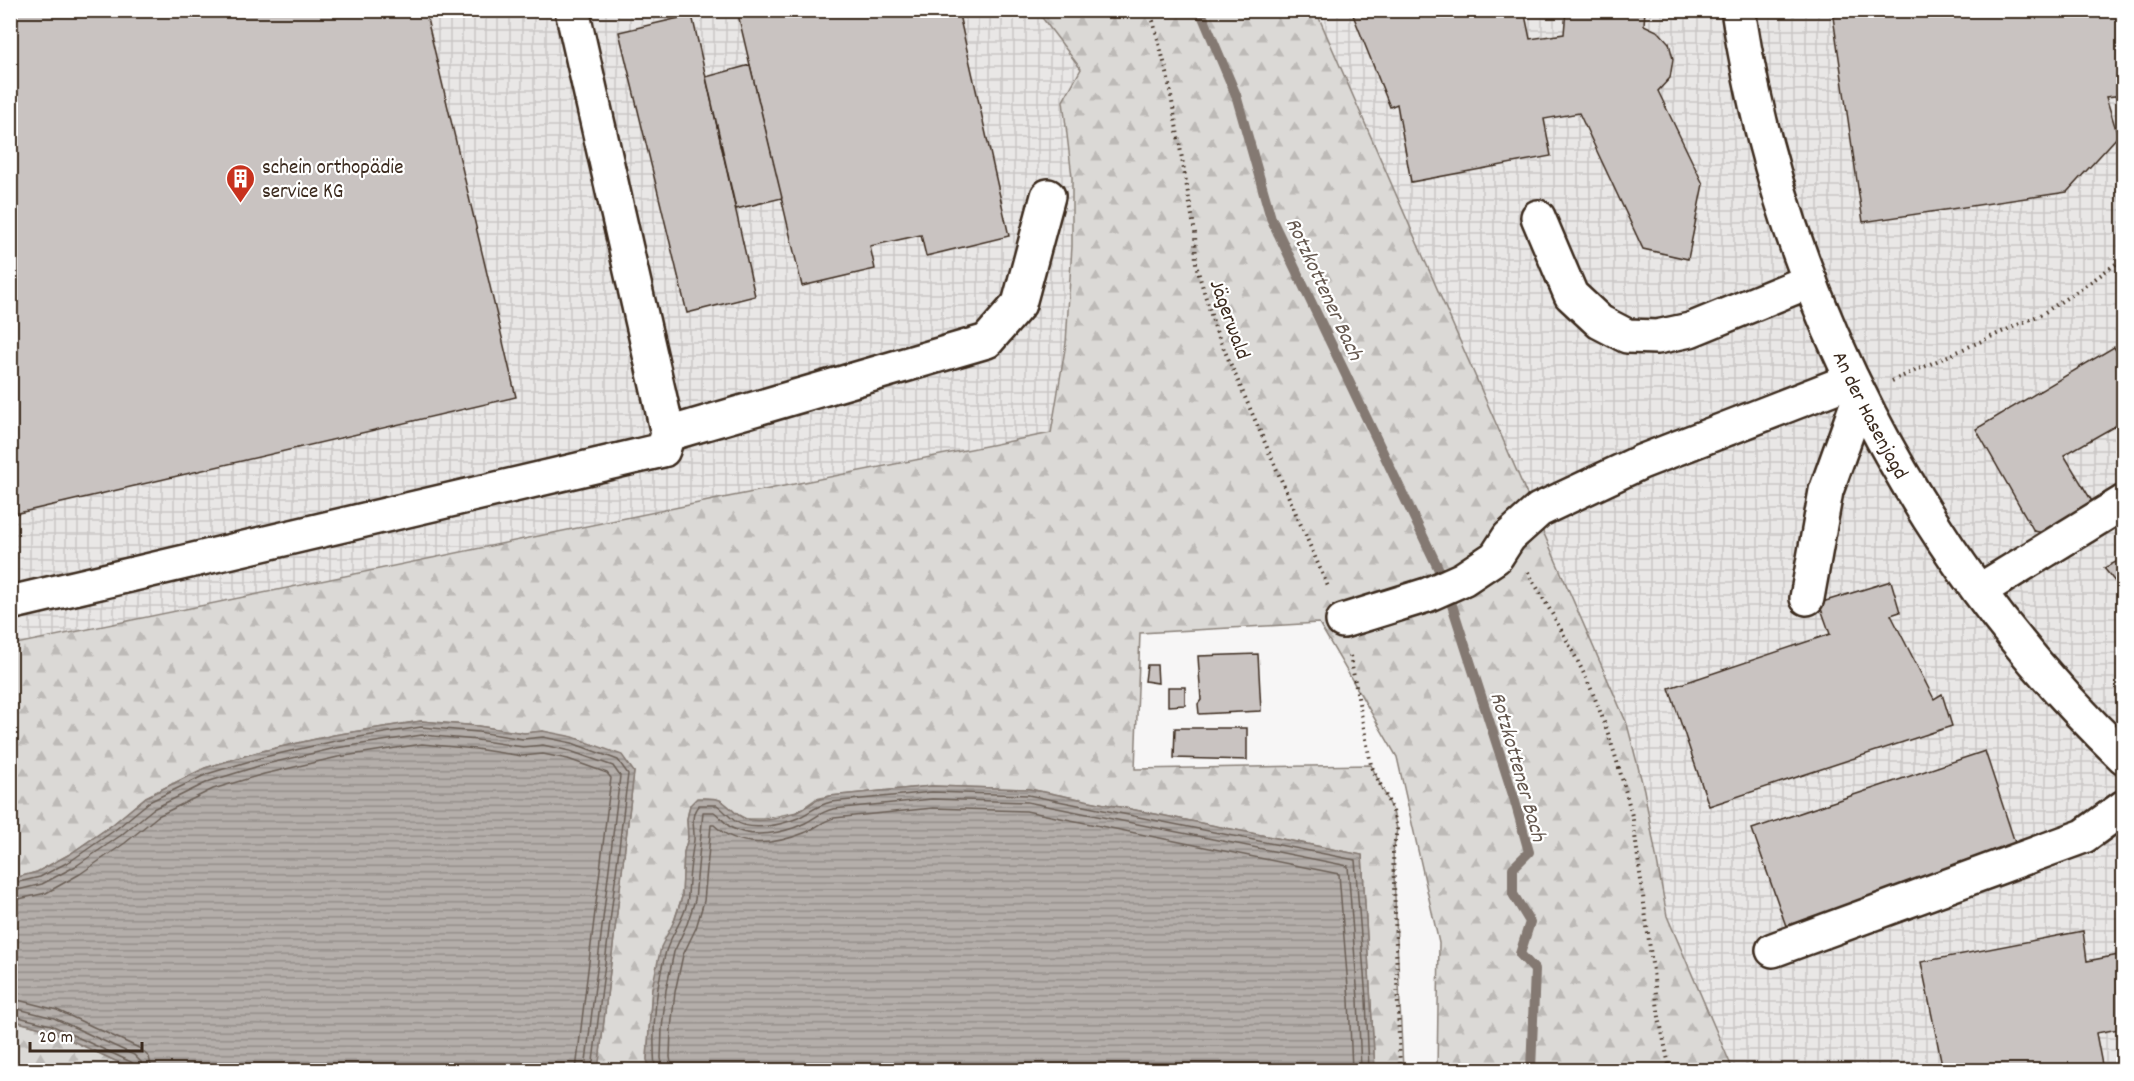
<svg xmlns="http://www.w3.org/2000/svg" width="2134" height="1081" font-family="Dekko,sans-serif">
	<style>
		.industrial { fill: url(#industrial-grid) }
		.forest { fill: url(#forest-firs); stroke: #8b827a; stroke-width: 1.5 }
		.water { fill: url(#water-rules); stroke: #847972; stroke-width: 1.5 }
		.lines { fill: none; stroke-linecap: round; stroke-linejoin: round }
		.shore { stroke: #6b5f56; stroke-width: 1.5 }
		.stream { stroke: #847972; stroke-width: 10 }
		.building { fill: #c9c3c1; stroke: #3b2a1e; stroke-width: 1.5 }
		.minor-casing { stroke: #3b2a1e; stroke-width: 38 }
		.path { stroke: #3b2a1e; stroke-width: 4; stroke-dasharray: 1.5 4.5; stroke-linecap: butt }
		.minor { stroke: #fff; stroke-width: 33 }
		.labels { text-anchor: middle; stroke-width: 4.5; stroke-linejoin: round; paint-order: stroke }
		.poi-label { font-size: 21px; fill: #3b2a1e; stroke: #fff; text-anchor: start }
		.street-label { font-size: 21px; fill: #3b2a1e; stroke: #fff }
		.water-label { font-size: 22px; font-style: italic; fill: #65584f; stroke: #fff }
	</style>
	<defs>
		<pattern id="industrial-grid" width="8" height="8" patternUnits="userSpaceOnUse" patternTransform="scale(1.5)"><rect width="8" height="8" fill="#e9e7e6"/><path d="M0 4h8M4 0v8" fill="none" stroke="#c9c6c5"/></pattern>
		<pattern id="forest-firs" width="22" height="20" patternUnits="userSpaceOnUse" patternTransform="scale(1.5)"><rect width="22" height="20" fill="#dbd9d6"/><path d="M5 1l3.5 6h-7zM16 11l3.5 6h-7z" fill="#bdbab7"/></pattern>
		<pattern id="water-rules" width="6" height="5" patternUnits="userSpaceOnUse" patternTransform="scale(1.5)"><rect width="6" height="5" fill="#b4aeaa"/><path d="M0 2.5h6" fill="none" stroke="#948e8a"/></pattern>
	</defs>
	<rect width="100%" height="100%" fill="#f7f6f6"/>
	<filter id="ink" filterUnits="userSpaceOnUse"><feTurbulence type="fractalNoise" baseFrequency=".0167" numOctaves="2"/><feDisplacementMap in="SourceGraphic" scale="12" xChannelSelector="R" yChannelSelector="G"/><feConvolveMatrix kernelMatrix="1 2 1 2 8 2 1 2 1" color-interpolation-filters="sRGB"/></filter>
	<g filter="url(#ink)">
		<g class="industrial">
			<polygon points="11,11 1037,11 1082,69 1063,101 1072,177 1072,246 1066,343 1051,433 723,498 11,645"/>
			<polygon points="1316,11 2123,11 2123,1070 1733,1070 1667,916 1644,790 1627,724"/>
		</g>
		<g class="forest">
			<polygon points="1037,11 1316,11 1627,724 1644,790 1667,916 1733,1070 1437,1070 1439,943 1397,757 1319,623 1140,633 1135,769 1371,765 1393,811 1397,829 1393,853 1403,1070 1375,1070 1362,855 1029,789 932,786 830,796 816,799 797,812 764,819 746,819 733,812 690,805 687,819 688,838 684,852 682,897 652,988 647,1059 650,1070 598,1070 634,772 543,731 524,733 478,726 421,721 334,735 258,752 205,768 146,797 112,825 70,854 37,872 11,879 11,645 723,498 1051,433 1066,343 1072,246 1072,177 1063,101 1081,69"/>
			<polygon points="10,1020 49,1030 135,1070 11,1070"/>
		</g>
		<g class="water">
			<polygon points="421,721 478,726 524,733 543,731 573,737 622,755 634,772 598,1070 135,1070 49,1030 11,1020 11,879 37,872 70,854 112,825 146,797 205,768 258,752 334,735"/>
			<path d="M932,786L1029,789L1362,855L1375,1070H650L647,1060L652,988L661,947L675,919L682,897L684,852L688,838L687,819L690,805L697,798C705,798 713,797 720,800C730,805 735,816 746,819C761,823 783,818 797,812C811,805 812,800 830,796Z"/>
		</g>
		<g class="lines">
			<g class="shore">
				<polyline points="10,884 40,877 72,860 115,830 149,802 207,774 260,758 335,741 421,727 478,732 523,739 543,737 572,743 618,760 628,774 592,1070"/>
				<polyline points="10,892 42,884 76,866 120,836 153,809 210,781 262,765 336,748 422,735 477,740 523,747 543,745 570,751 613,766 620,776 585,1070"/>
				<polyline points="10,901 46,893 80,874 125,843 158,816 213,789 264,774 338,757 422,744 476,749 522,756 543,754 568,759 607,773 611,778 576,1070"/>
				<polyline points="10,998 57,1010 139,1048 149,1057 152,1070"/>
				<polyline points="10,1007 54,1018 134,1055 141,1062 143,1070"/>
				<polyline points="10,1015 51,1025 131,1062 135,1066 135,1070"/>
				<path d="M655,1070C652,1031 655,990 666,951C672,932 687,916 688,895C689,876 691,859 694,840C695,828 689,815 699,805H717C724,810 728,816 735,821C751,832 781,825 798,818C811,812 815,806 831,802L932,792L1028,795L1355,860L1366,999L1369,1070"/>
				<path d="M663,1070L661,1058L662,1029L666,990L674,952L687,924L695,900L703,812H714C721,817 725,824 732,828C752,839 784,833 803,824C814,819 820,812 833,809L932,799L1027,802L1348,866L1358,999L1361,1070"/>
				<path d="M672,1070L670,1057L671,1029L675,992L683,955L696,928L704,901L711,825H714C739,849 774,845 804,833C815,829 822,821 834,818L933,808L1026,811L1339,874L1349,1000L1352,1070"/>
			</g>
			<g class="stream">
				<polyline points="1200,10 1236,95 1271,218 1441,574"/>
				<polyline points="1451,602 1514,798 1529,852 1513,868 1513,894 1530,922 1520,954 1535,970 1531,1070"/>
			</g>
		</g>
		<g class="building">
			<polygon points="10,10 425,10 516,397 10,515"/>
			<polygon points="737,10 958,10 1009,236 926,256 921,235 870,246 875,269 802,286"/>
			<polygon points="1351,10 1524,10 1530,39 1564,34 1566,10 1645,10 1644,25 1659,32 1669,43 1673,59 1670,78 1658,91 1703,184 1688,259 1643,249 1579,113 1544,119 1551,156 1411,182 1397,104 1390,107"/>
			<polygon points="1832,10 2124,10 2124,95 2106,97 2118,136 2067,192 1863,222"/>
			<polygon points="692,15 755,296 687,313 619,32"/>
			<polygon points="750,65 782,198 736,209 706,77"/>
			<polygon points="2114,347 2124,363 2124,421 2064,455 2096,508 2049,534 2034,531 1976,429"/>
			<polygon points="2124,558 2124,593 2104,568"/>
			<polygon points="1891,581 1900,612 1891,615 1934,699 1942,694 1952,726 1709,806 1669,688 1830,634 1819,603"/>
			<polygon points="1258,654 1261,711 1199,714 1198,704 1201,700 1198,656"/>
			<polygon points="1147,665 1157,665 1158,683 1145,681"/>
			<polygon points="1168,687 1185,687 1185,705 1168,706"/>
			<polygon points="1175,728 1247,728 1247,760 1174,758"/>
			<polygon points="1985,751 2017,849 1786,926 1752,829"/>
			<polygon points="2083,931 2087,961 2124,954 2124,1028 2096,1033 2103,1070 1943,1070 1921,962"/>
		</g>
		<g class="lines">
			<defs>
				<g id="minor">
					<path id="s1" d="M1738,10C1781,292 1918,559 2124,757"/>
					<polyline points="1538,217 1571,295 1600,322 1627,336 1657,337 1690,330 1810,281"/>
					<polyline points="668,434 987,341 1019,304 1048,196"/>
					<polyline points="1979,591 2124,502"/>
					<polyline points="1807,598 1826,491 1860,396"/>
					<polyline points="10,603 663,450 668,434 572,10"/>
					<polyline points="1343,621 1427,595 1463,579 1496,557 1509,537 1539,510 1641,462 1852,380"/>
					<polyline points="1773,950 2084,836 2124,807"/>
				</g>
			</defs>
			<use href="#minor" class="minor-casing"/>
			<g class="path">
				<polyline points="1147,10 1153,21 1167,73 1195,233 1196,265 1216,331 1329,589"/>
				<polyline points="1892,381 2042,314 2088,284 2124,258"/>
				<path d="M1528,572C1550,610 1573,649 1591,689C1609,731 1622,776 1633,820L1659,1017L1670,1070"/>
				<polyline points="1350,656 1371,765 1393,811 1397,829 1393,853 1400,1070"/>
			</g>
			<use href="#minor" class="minor"/>
		</g>
	</g>
	<defs>
		<symbol id="building-pin" viewBox="-11 -11 22 30"><path d="M0 17L-7.5 6A9.5 9.5 0 1 1 7.5 6Z" fill="#c8321e" stroke="#fff"/><path d="M-4-6H4V6H1V3H-1V6H-4ZM-2.5-4.3h1.7v1.8h-1.7ZM.8-4.3h1.7v1.8H.8ZM-2.5-1h1.7V.8h-1.7ZM.8-1h1.7V.8H.8Z" fill="#fff"/></symbol>
	</defs>
	<g fill-rule="evenodd">
		<use href="#building-pin" x="224" y="162" width="33" height="45"/>
	</g>
	<g class="labels">
		<g class="poi-label">
			<text x="262" y="173">schein orthopädie<tspan x="262" dy="24">service KG</tspan></text>
		</g>
		<g class="street-label">
			<text transform="translate(1231 319) rotate(70)" y="7">Jägerwald</text>
			<text dy="7" stroke="none"><textPath href="#s1" startOffset="428">An der Hasenjagd</textPath></text>
		</g>
		<g class="water-label">
			<text transform="translate(1326 288) rotate(65)" y="8">Rotzkottener Bach</text>
			<text transform="translate(1520 766) rotate(74)" y="8">Rotzkottener Bach</text>
		</g>
	</g>
	<rect width="2134" height="1081" fill="none" stroke="#fff" stroke-width="36"/>
	<rect x="18" y="18" width="2098" height="1045" fill="none" stroke="#3b2a1e" stroke-width="2" filter="url(#ink)"/>
	<path d="M30 1042v9h112v-9" fill="none" stroke="#3b2a1e" stroke-width="3"/>
	<text x="39" y="1042" font-size="18" fill="#3b2a1e" stroke="#ffffff" stroke-width="4.5" paint-order="stroke">20 m</text>
</svg>
